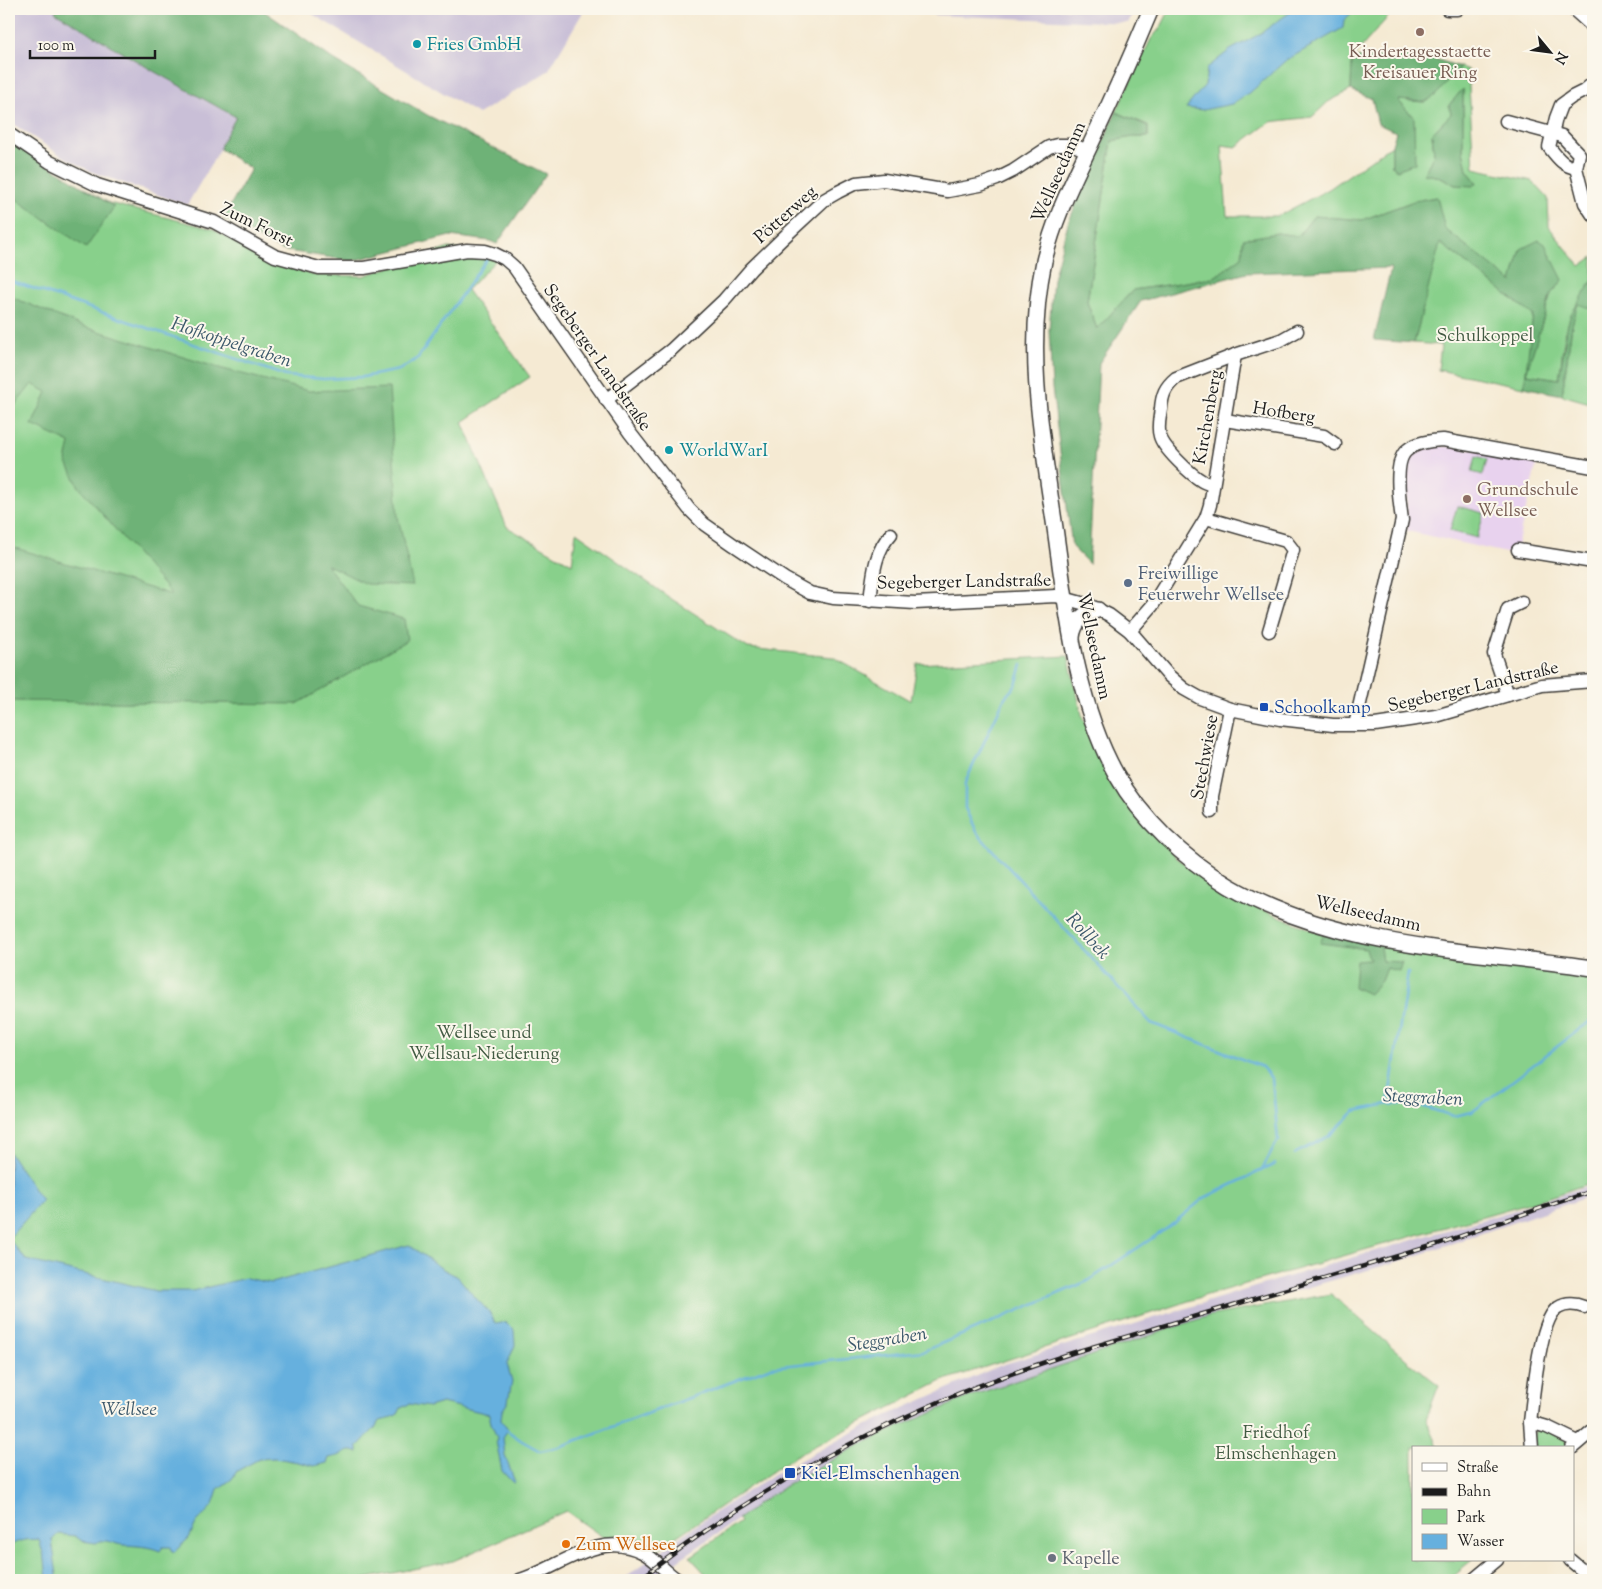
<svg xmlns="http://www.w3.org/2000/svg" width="1602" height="1589" font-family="'Sorts Mill Goudy',serif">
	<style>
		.built { fill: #e8d2ee }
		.industrial { fill: #c9bfd7 }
		.green { fill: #88d08b; stroke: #527654; fill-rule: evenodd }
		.forest { fill: #6eb277; stroke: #45674a }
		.water { fill: #66b0de; stroke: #41667d }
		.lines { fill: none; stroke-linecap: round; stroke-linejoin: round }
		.stream { stroke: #66b0de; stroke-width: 2.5 }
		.minor-casing { stroke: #3d3b37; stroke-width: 15 }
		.major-casing { stroke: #3d3b37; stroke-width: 18 }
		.minor { stroke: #fff; stroke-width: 12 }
		.major { stroke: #fff; stroke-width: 15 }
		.rail-casing { stroke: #1c1c1c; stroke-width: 4.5 }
		.rail { stroke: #fbf7ec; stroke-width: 2.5; stroke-dasharray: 8; stroke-linecap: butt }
		.education-dot { fill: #8d6e63; stroke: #fbf7ec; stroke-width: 2 }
		.culture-dot { fill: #0f9aa8; stroke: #fbf7ec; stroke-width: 2 }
		.service-dot { fill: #5c6f8a; stroke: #fbf7ec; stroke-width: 2 }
		.transit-dot { fill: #1a4fb4; stroke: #fbf7ec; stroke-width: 2 }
		.food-dot { fill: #e8710a; stroke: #fbf7ec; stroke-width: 2 }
		.worship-dot { fill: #6b7280; stroke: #fbf7ec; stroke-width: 2 }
		.labels { text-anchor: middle; stroke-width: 4; stroke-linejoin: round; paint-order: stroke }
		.culture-label { font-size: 18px; fill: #0d838f; stroke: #fbf7ec; text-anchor: start }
		.education-label { font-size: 18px; fill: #785e54; stroke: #fbf7ec }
		.street-label { font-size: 18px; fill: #1c1c1c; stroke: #fbf7ec }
		.park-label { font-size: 18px; fill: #425b43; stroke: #fbf7ec }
		.service-label { font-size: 18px; fill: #4e5e75; stroke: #fbf7ec; text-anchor: start }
		.transit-label { font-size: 18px; fill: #164399; stroke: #fbf7ec; text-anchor: start }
		.food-label { font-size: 18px; fill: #c56008; stroke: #fbf7ec; text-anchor: start }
		.worship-label { font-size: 18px; fill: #5b616d; stroke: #fbf7ec; text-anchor: start }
		.water-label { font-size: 19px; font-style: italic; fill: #3a576a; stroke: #fbf7ec }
	</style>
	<rect width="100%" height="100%" fill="#fbf7ec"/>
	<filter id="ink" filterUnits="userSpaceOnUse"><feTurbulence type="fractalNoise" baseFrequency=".02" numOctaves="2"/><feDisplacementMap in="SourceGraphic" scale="10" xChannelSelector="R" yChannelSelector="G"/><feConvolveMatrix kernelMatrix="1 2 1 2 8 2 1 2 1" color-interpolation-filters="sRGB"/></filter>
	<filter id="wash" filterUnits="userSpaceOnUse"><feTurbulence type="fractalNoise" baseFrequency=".0096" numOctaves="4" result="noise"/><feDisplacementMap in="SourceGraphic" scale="20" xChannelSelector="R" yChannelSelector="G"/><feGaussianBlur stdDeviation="1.12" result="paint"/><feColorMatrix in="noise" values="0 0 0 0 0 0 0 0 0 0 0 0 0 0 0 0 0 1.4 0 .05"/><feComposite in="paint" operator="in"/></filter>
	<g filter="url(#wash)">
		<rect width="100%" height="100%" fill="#f5ead3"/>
		<polygon class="built" points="1436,446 1460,447 1537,462 1515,555 1407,531 1406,471 1409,462 1411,457 1417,452"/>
		<g class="industrial">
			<polygon points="9,9 56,9 55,12 155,72 236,117 221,144 220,149 187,205 92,172 59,154 19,128 9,120"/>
			<polygon points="304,9 582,9 583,12 548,71 478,114"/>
			<polygon points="935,9 1135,9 1128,23 933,15"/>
			<polygon points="1593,1184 1593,1195 1403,1260 1208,1316 971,1396 889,1431 787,1485 754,1506 755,1508 674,1563 652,1580 622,1580 692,1528 734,1500 778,1472 848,1435 886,1416 1001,1365 1294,1275 1511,1211"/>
		</g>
		<g class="green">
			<path d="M1170,9H1395L1352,58L1351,90L1328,102L1312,117L1270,122L1236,147L1222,145L1227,216H1278L1329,189L1392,145V166L1397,170L1398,100L1425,102L1456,73L1460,67L1468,70L1474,168L1532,181L1548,198L1549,227L1580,266L1593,257V280L1578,304L1593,309V404L1562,395L1572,325L1577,306C1562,326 1563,356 1559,379L1526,374L1524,387L1438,370L1441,345L1414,343L1439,242L1533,315L1527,370L1551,294L1563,280L1521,249L1512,283L1445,229L1436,197L1414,201L1362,220L1314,216L1298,236L1277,233L1213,278L1133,290L1097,329L1087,302L1112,141L1133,137H1148V125L1116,112L1151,39L1161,27ZM1463,89V150L1467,170L1477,183L1455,185L1441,177L1425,174L1434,154L1432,134L1451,114L1449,105Z"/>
			<polygon points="9,142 109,203 213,229 270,262 313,275 363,276 449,248 499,257 467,290 530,377 463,422 507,527 572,564 576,532 670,598 748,648 833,657 911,701 917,664 1068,656 1083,719 1118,790 1176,858 1247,903 1322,934 1396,948 1593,975 1593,1182 1546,1198 1207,1295 942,1381 795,1456 655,1551 634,1540 604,1538 566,1511 453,1561 358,1580 9,1580"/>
			<polygon points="1476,456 1487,459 1483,475 1472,472"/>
			<polygon points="1457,506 1484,513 1477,538 1450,531"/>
			<polygon points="1331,1294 1414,1366 1439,1385 1426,1419 1439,1448 1413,1448 1413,1560 1473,1560 1449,1580 711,1580 690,1557 740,1522 738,1519 754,1508 754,1506 787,1485 856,1447 889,1431 971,1396 1208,1316"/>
			<polygon points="1539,1427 1567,1440 1569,1448 1535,1448 1534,1433"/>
		</g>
		<g class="forest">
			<polygon points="56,9 261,9 337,62 429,116 546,174 497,244 490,241 450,236 352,261 281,250 223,218 251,169 220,149 221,144 236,117 155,72 55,12"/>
			<polygon points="1423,55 1460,67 1436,95 1425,102 1398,100 1414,118 1415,163 1397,170 1392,166 1392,145 1396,132 1378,124 1372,99 1351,90 1352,58"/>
			<polygon points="1463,89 1463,150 1467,170 1477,183 1473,186 1455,185 1441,177 1424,174 1434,154 1432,134 1451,114 1449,105"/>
			<polygon points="1116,112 1148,126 1148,137 1133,137 1112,141 1087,302 1097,329 1133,290 1213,278 1242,257 1243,239 1277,233 1298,236 1314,216 1362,220 1414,201 1437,197 1445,229 1512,282 1521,249 1539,240 1545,244 1563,280 1551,294 1526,374 1559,379 1567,328 1571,314 1593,280 1593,309 1578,304 1572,325 1562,395 1524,387 1533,315 1440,243 1414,343 1374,340 1391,268 1247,273 1141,301 1099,363 1089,564 1072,547 1052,388 1049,330 1053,279 1068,223"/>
			<polygon points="9,140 114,207 86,248 9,194"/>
			<polygon points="9,296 82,326 219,368 309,391 389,388 398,517 413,586 366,584 326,564 358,606 404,619 407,640 297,704 9,701 9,546 172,595 79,487 66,461 70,443 32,425 47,392 32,384 9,413"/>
			<polygon points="1326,930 1379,940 1382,961 1402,962 1399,971 1386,968 1381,981 1369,994 1354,987 1356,961 1370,960 1366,949 1320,943"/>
		</g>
		<g class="water">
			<polygon points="1295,9 1353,9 1354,11 1344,20 1343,28 1285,61 1253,90 1232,104 1203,110 1186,108 1205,85 1207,68 1230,50 1258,35"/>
			<polygon points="9,1152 42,1201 9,1238"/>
			<path d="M9,1239L26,1260L156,1291H192L246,1278L271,1283L409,1245L441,1268L458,1277L473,1295L489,1312L496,1324L506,1322L514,1330L515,1345L507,1364L512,1381L508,1402L502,1411L501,1420L508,1430L503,1437L505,1456L515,1482L513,1483L502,1471L496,1441L497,1438L491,1423L489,1414L442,1403L429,1407L409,1404L401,1408L398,1414L389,1419L379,1421L375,1428L358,1446V1453C349,1448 346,1453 338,1456C335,1457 332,1457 329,1458L327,1463L314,1466L298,1462L275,1458L259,1459L237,1471L232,1479L218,1489L213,1505L196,1523L189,1538L173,1553L171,1547H163L160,1551C148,1546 137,1546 124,1545C114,1545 106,1537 96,1543L82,1541L75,1536L58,1534L52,1540L57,1575L56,1580H47L45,1560L39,1540C29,1538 17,1541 9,1546Z"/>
		</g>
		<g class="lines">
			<g class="stream">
				<polyline points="9,280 286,376 324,379 363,377 399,370 417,359 488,257"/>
				<polyline points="1022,665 1016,685 1005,697 965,783 965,808 976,832 1151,1023 1262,1067 1272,1079 1278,1140 1262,1170"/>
				<polyline points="1388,1104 1408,973"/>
				<polyline points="1294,1154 1329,1136 1355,1111 1388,1104 1418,1105 1453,1116 1472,1112 1593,1019"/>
				<polyline points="505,1429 522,1441 540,1451 559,1447 771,1367 924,1351 1088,1281 1169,1227 1204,1198 1275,1164"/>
			</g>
		</g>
	</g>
	<g filter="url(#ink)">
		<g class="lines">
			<defs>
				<g id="minor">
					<polyline points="1447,9 1457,9"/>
					<polyline points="1573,9 1593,27"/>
					<path d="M1593,83L1584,91L1572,97L1561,105L1556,118L1549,147C1557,157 1563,166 1576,168L1585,203L1593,215"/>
					<polyline points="1506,121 1562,136 1579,154 1576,168"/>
					<polyline points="9,134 50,162 97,185 214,222 275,256 319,268 364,268 467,250 485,251 495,254 505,259 514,267 630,433 689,509 704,524 734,545 785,579 810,593 833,598 915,603 1056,596 1089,605 1109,615 1130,631 1168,675 1184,689 1200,698 1230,709 1280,719 1333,725 1375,725 1436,716 1542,685 1593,681"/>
					<polyline points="606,400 671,350 724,300 751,269 782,239 824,200 838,192 856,183 884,180 948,191 980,185 997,179 1013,171 1049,147 1057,145 1074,145 1087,151"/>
					<polyline points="1225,420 1324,436 1335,444"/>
					<path d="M1213,485C1209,484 1205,483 1202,481C1190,474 1163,448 1160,436C1157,427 1160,417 1161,409C1162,395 1165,387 1176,378L1235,355L1281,340L1297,331"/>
					<polyline points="1206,518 1286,541 1293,550 1269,631"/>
					<polyline points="1518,550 1593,562"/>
					<path d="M870,601C873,577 874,552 891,534"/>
					<polyline points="1130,631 1152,606 1206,518 1210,505 1235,355"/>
					<polyline points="1508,695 1494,654 1508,609 1522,602"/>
					<path d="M1355,725L1402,520C1400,504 1393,463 1406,451C1416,442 1431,441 1443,440L1593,467"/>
					<polyline points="1212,812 1212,796 1230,709"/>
					<path d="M1530,1422C1533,1400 1539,1318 1558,1308C1566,1303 1576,1304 1584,1307"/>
					<polyline points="1532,1448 1530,1422 1547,1427 1578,1442"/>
					<polyline points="1572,1448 1593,1430"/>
					<polyline points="1570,1560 1583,1571 1593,1575"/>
					<path d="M520,1580C560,1568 598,1530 642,1552C656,1559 665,1572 678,1580"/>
					<polyline points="1473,1580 1497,1560"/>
				</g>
				<g id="major">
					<path d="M1151,9C1133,52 1114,95 1094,137C1074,180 1055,215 1044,261C1025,349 1042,440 1055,528C1066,607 1076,703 1116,774C1142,820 1184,859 1229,886C1337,949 1473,950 1593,968"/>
					<path d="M1072,637C1074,621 1084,613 1098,610"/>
				</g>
			</defs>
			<use href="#minor" class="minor-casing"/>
			<use href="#major" class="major-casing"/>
			<use href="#minor" class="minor"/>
			<use href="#major" class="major"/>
			<defs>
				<path id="rail" d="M639,1580C733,1506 837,1445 948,1398C988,1381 1030,1367 1072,1353L1438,1244L1541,1208L1593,1191"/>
			</defs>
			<use href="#rail" class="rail-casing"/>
			<use href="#rail" class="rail"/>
		</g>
	</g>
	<g class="education-dot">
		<circle cx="1420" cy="32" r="5"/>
		<circle cx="1467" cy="499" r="5"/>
	</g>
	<g class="culture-dot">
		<circle cx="417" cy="44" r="5"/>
		<circle cx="669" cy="450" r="5"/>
	</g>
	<circle class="service-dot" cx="1128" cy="583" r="5"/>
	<g class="transit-dot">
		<rect x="1259" y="702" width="10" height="10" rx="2.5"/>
		<rect x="784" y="1467" width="12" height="12" rx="2.5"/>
	</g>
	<circle class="food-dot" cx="566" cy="1544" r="5"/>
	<circle class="worship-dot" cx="1052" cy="1558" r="5"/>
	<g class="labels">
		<g class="culture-label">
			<text x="427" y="50">Fries GmbH</text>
			<text x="679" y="456">WorldWarI</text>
		</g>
		<g class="education-label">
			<text x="1420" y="57">Kindertagesstaette<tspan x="1420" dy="21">Kreisauer Ring</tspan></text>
			<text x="1477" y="495" text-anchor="start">Grundschule<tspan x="1477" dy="21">Wellsee</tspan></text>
		</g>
		<g class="street-label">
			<text transform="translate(1058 172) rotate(-66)" y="6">Wellseedamm</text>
			<text transform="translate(785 214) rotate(-42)" y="6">Pötterweg</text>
			<text transform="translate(257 224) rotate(26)" y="6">Zum Forst</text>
			<text transform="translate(598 357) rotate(55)" y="6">Segeberger Landstraße</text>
			<text transform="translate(1284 412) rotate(9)" y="6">Hofberg</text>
			<text transform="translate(1207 417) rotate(-80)" y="6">Kirchenberg</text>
			<text transform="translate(964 581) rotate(-1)" y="6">Segeberger Landstraße</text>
			<text transform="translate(1095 646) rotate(78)" y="6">Wellseedamm</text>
			<text transform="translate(1473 686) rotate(-13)" y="6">Segeberger Landstraße</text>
			<text transform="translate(1204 757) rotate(-80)" y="6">Stechwiese</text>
			<text transform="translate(1368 913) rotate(13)" y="6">Wellseedamm</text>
		</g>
		<g class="park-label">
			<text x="1485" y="341">Schulkoppel</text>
			<text x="484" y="1038">Wellsee und<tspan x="484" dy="21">Wellsau-Niederung</tspan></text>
			<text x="1276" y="1438">Friedhof<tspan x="1276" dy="21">Elmschenhagen</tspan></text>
		</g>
		<g class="service-label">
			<text x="1138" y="579">Freiwillige<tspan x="1138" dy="21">Feuerwehr Wellsee</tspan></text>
		</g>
		<g class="transit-label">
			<text x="1274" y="713">Schoolkamp</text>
			<text x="801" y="1479">Kiel-Elmschenhagen</text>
		</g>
		<g class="food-label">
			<text x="576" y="1550">Zum Wellsee</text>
		</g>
		<g class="worship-label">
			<text x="1062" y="1564">Kapelle</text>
		</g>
		<g class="water-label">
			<text transform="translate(232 341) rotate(18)" y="7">Hofkoppelgraben</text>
			<text transform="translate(1089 935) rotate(48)" y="7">Rollbek</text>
			<text transform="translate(1423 1096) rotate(3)" y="7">Steggraben</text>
			<text transform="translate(887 1338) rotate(-9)" y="7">Steggraben</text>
			<text x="129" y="1415">Wellsee</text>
		</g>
	</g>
	<rect width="1602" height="1589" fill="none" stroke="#fbf7ec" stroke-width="30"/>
	<rect x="1412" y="1446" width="162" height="115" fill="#fbf7ec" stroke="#a29f99"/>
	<rect x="1422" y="1463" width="25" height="8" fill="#ffffff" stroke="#a29f99"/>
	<text x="1457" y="1472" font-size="15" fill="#1c1c1c">Straße</text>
	<rect x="1422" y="1488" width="25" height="8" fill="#1c1c1c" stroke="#a29f99"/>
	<text x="1457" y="1496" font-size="15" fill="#1c1c1c">Bahn</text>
	<rect x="1422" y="1509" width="25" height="15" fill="#88d08b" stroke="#a29f99"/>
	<text x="1457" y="1522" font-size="15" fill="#1c1c1c">Park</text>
	<rect x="1422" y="1534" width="25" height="15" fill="#66b0de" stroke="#a29f99"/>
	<text x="1457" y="1546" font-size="15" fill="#1c1c1c">Wasser</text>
	<g transform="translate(1550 52) rotate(119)" stroke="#fbf7ec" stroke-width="4" paint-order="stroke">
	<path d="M0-4L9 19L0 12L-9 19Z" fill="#1c1c1c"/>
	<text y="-8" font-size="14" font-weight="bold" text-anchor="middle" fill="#1c1c1c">N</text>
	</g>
	<path d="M30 50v8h125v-8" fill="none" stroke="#1c1c1c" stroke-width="2.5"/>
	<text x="38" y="50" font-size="15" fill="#1c1c1c" stroke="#fbf7ec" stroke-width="4" paint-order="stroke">100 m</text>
</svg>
